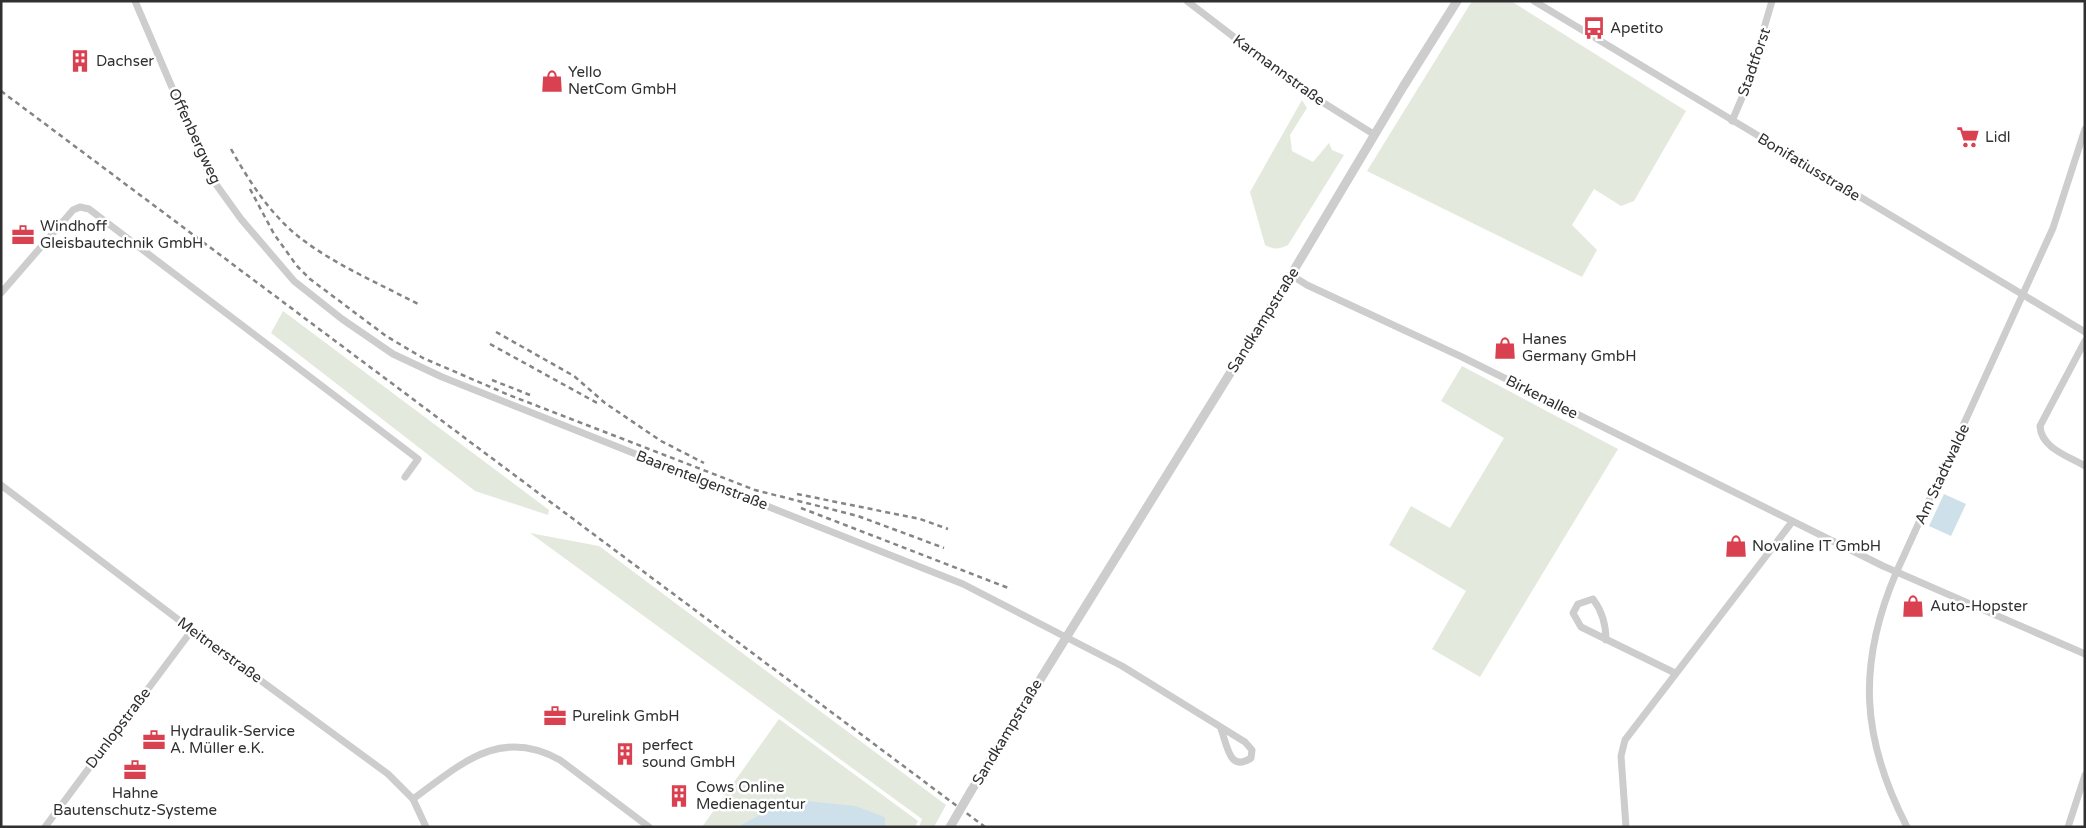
<svg xmlns="http://www.w3.org/2000/svg" width="2086" height="828" font-family="'Varela Round',sans-serif">
	<style>
		.green { fill: #e4e9dd }
		.water { fill: #cee0ea }
		.lines { fill: none; stroke-linecap: round; stroke-linejoin: round }
		.minor { stroke: #cdcdcd; stroke-width: 7 }
		.tertiary { stroke: #cdcdcd; stroke-width: 9 }
		.rail { stroke: #858585; stroke-width: 2.5; stroke-dasharray: 5 4; stroke-linecap: butt }
		.tertiary-bridge { stroke: #cdcdcd; stroke-width: 9 }
		.labels { text-anchor: middle; stroke-width: 5; stroke-linejoin: round; paint-order: stroke }
		.poi-label { font-size: 15px; fill: #303030; stroke: #fff; text-anchor: start }
		.street-label { font-size: 15px; fill: #303030; stroke: #fff }
	</style>
	<rect width="100%" height="100%" fill="#fff"/>
	<g class="green">
		<polygon points="1472,1 1511,1 1686,111 1634,201 1621,206 1594,189 1572,225 1597,250 1582,277 1367,171"/>
		<path d="M1302,100L1307,108L1290,135L1292,151L1313,162L1329,143L1332,150L1344,155L1288,245C1279,249 1275,250 1265,245L1250,192Z"/>
		<polygon points="283,311 549,510 548,515 475,491 271,333"/>
		<polygon points="1462,366 1618,449 1480,677 1432,649 1466,591 1389,545 1411,506 1450,528 1504,438 1441,401"/>
		<polygon points="530,533 599,546 946,805 934,827 919,827 922,819"/>
		<polygon points="779,719 918,821 915,827 886,827 885,817 788,799 737,827 702,827"/>
	</g>
	<g class="water">
		<polygon points="1944,494 1966,504 1951,536 1929,526"/>
		<polygon points="788,799 855,806 885,817 886,827 737,827"/>
	</g>
	<g class="lines">
		<g class="minor">
			<path d="M135,1L210,176L241,219L294,281L342,319L393,354L442,377L963,584L1122,666L1245,742L1252,750L1251,758C1229,773 1227,744 1221,729"/>
			<polyline points="1187,1 1303,90 1375,135"/>
			<polyline points="1534,1 2085,332"/>
			<polyline points="1732,121 1747,86 1772,1"/>
			<polyline points="1291,275 1307,285 1462,357 1883,566 2085,654"/>
			<polyline points="1,293 73,210 80,207 89,209 418,459 405,477"/>
			<path d="M2085,341L2040,426C2041,448 2068,456 2085,466"/>
			<polyline points="1,485 192,630 388,774 413,799 426,827"/>
			<path d="M1606,640C1606,625 1602,611 1593,599L1578,604L1573,613L1581,627L1675,673"/>
			<path d="M413,799C460,765 499,726 560,760L649,827"/>
			<polyline points="45,827 192,630"/>
			<polyline points="1626,827 1621,756 1625,740 1792,522"/>
			<path d="M1907,827C1861,738 1857,665 1896,573L2053,228L2085,129"/>
			<polyline points="2068,827 2085,775"/>
		</g>
		<polyline class="tertiary" points="971,791 1291,275 1403,87 1457,1"/>
		<g class="rail">
			<polyline points="1,91 985,827"/>
			<path d="M231,149C249,181 270,214 299,237C335,265 380,284 420,305"/>
			<polyline points="250,189 274,234 297,266 310,279 386,336 423,358 509,395 755,490 858,516 944,548"/>
			<polyline points="496,332 574,376 605,403 661,441 704,463"/>
			<polyline points="490,344 599,404"/>
			<polyline points="492,380 530,395"/>
			<polyline points="797,494 920,519 948,529"/>
			<polyline points="801,508 1011,589"/>
		</g>
		<polyline class="tertiary-bridge" points="950,827 971,791"/>
	</g>
	<defs>
		<symbol id="bus-bare" viewBox="-9 -9 18 18"><path d="M-5-6H5V4H4V6H2V4H-2V6H-4V4H-5ZM-3.5-4V0h7V-4ZM-3.5 1.2v1.5H-2V1.2ZM2 1.2v1.5H3.5V1.2Z" fill="#d94150" stroke="#fff" stroke-width="2.5" paint-order="stroke"/></symbol>
		<symbol id="building-bare" viewBox="-9 -9 18 18"><path d="M-4-6H4V6H1V3H-1V6H-4ZM-2.5-4.3h1.7v1.8h-1.7ZM.8-4.3h1.7v1.8H.8ZM-2.5-1h1.7V.8h-1.7ZM.8-1h1.7V.8H.8Z" fill="#d94150" stroke="#fff" stroke-width="2.5" paint-order="stroke"/></symbol>
		<symbol id="shop-bare" viewBox="-9 -9 18 18"><path d="M-5-2.5h2.3a2.7 3.5 0 0 1 5.4 0H5L5.5 6h-11ZM-1.5-2.5h3a1.5 2.3 0 0 0-3 0Z" fill="#d94150" stroke="#fff" stroke-width="2.5" paint-order="stroke"/></symbol>
		<symbol id="supermarket-bare" viewBox="-9 -9 18 18"><path d="M-6-5.5h2.5l.6 2H6L4.5 2H-2.5L-4.4-4H-6ZM-1.5 3.2a1.3 1.3 0 1 0 .1 0ZM3 3.2a1.3 1.3 0 1 0 .1 0Z" fill="#d94150" stroke="#fff" stroke-width="2.5" paint-order="stroke"/></symbol>
		<symbol id="office-bare" viewBox="-9 -9 18 18"><path d="M-6-3h4V-5.5h4V-3h4V5H-6ZM-1-4.5V-3h2v-1.5ZM-6 0V1H6V0Z" fill="#d94150" stroke="#fff" stroke-width="2.5" paint-order="stroke"/></symbol>
	</defs>
	<g fill-rule="evenodd">
		<use href="#bus-bare" x="1578" y="12" width="32" height="32"/>
		<use href="#building-bare" x="64" y="45" width="32" height="32"/>
		<use href="#shop-bare" x="536" y="65" width="32" height="32"/>
		<use href="#supermarket-bare" x="1952" y="121" width="32" height="32"/>
		<use href="#office-bare" x="7" y="219" width="32" height="32"/>
		<use href="#shop-bare" x="1489" y="332" width="32" height="32"/>
		<use href="#shop-bare" x="1720" y="530" width="32" height="32"/>
		<use href="#shop-bare" x="1897" y="590" width="32" height="32"/>
		<use href="#office-bare" x="539" y="700" width="32" height="32"/>
		<use href="#office-bare" x="138" y="724" width="32" height="32"/>
		<use href="#building-bare" x="609" y="738" width="32" height="32"/>
		<use href="#office-bare" x="119" y="754" width="32" height="32"/>
		<use href="#building-bare" x="663" y="780" width="32" height="32"/>
	</g>
	<g class="labels">
		<g class="poi-label">
			<text x="1610" y="33">Apetito</text>
			<text x="96" y="66">Dachser</text>
			<text x="568" y="77">Yello<tspan x="568" dy="17">NetCom GmbH</tspan></text>
			<text x="1985" y="142">Lidl</text>
			<text x="40" y="231">Windhoff<tspan x="40" dy="17">Gleisbautechnik GmbH</tspan></text>
			<text x="1522" y="344">Hanes<tspan x="1522" dy="17">Germany GmbH</tspan></text>
			<text x="1752" y="551">Novaline IT GmbH</text>
			<text x="1930" y="611">Auto-Hopster</text>
			<text x="572" y="721">Purelink GmbH</text>
			<text x="170" y="736">Hydraulik-Service<tspan x="170" dy="17">A. Müller e.K.</tspan></text>
			<text x="642" y="750">perfect<tspan x="642" dy="17">sound GmbH</tspan></text>
			<text x="696" y="792">Cows Online<tspan x="696" dy="17">Medienagentur</tspan></text>
			<text x="135" y="798" text-anchor="middle">Hahne<tspan x="135" dy="17">Bautenschutz-Systeme</tspan></text>
		</g>
		<g class="street-label">
			<text transform="translate(1754 62) rotate(-71)" y="5">Stadtforst</text>
			<text transform="translate(1279 70) rotate(36)" y="5">Karmannstraße</text>
			<text transform="translate(195 136) rotate(65)" y="5">Offenbergweg</text>
			<text transform="translate(1809 167) rotate(31)" y="5">Bonifatiusstraße</text>
			<text transform="translate(1263 320) rotate(-58)" y="5">Sandkampstraße</text>
			<text transform="translate(1542 397) rotate(27)" y="5">Birkenallee</text>
			<text transform="translate(1942 474) rotate(-65)" y="5">Am Stadtwalde</text>
			<text transform="translate(702 480) rotate(21)" y="5">Baarentelgenstraße</text>
			<text transform="translate(220 650) rotate(36)" y="5">Meitnerstraße</text>
			<text transform="translate(118 728) rotate(-53)" y="5">Dunlopstraße</text>
			<text transform="translate(1007 732) rotate(-59)" y="5">Sandkampstraße</text>
		</g>
	</g>
	<rect width="2086" height="828" fill="none" stroke="#303030" stroke-width="5"/>
</svg>
